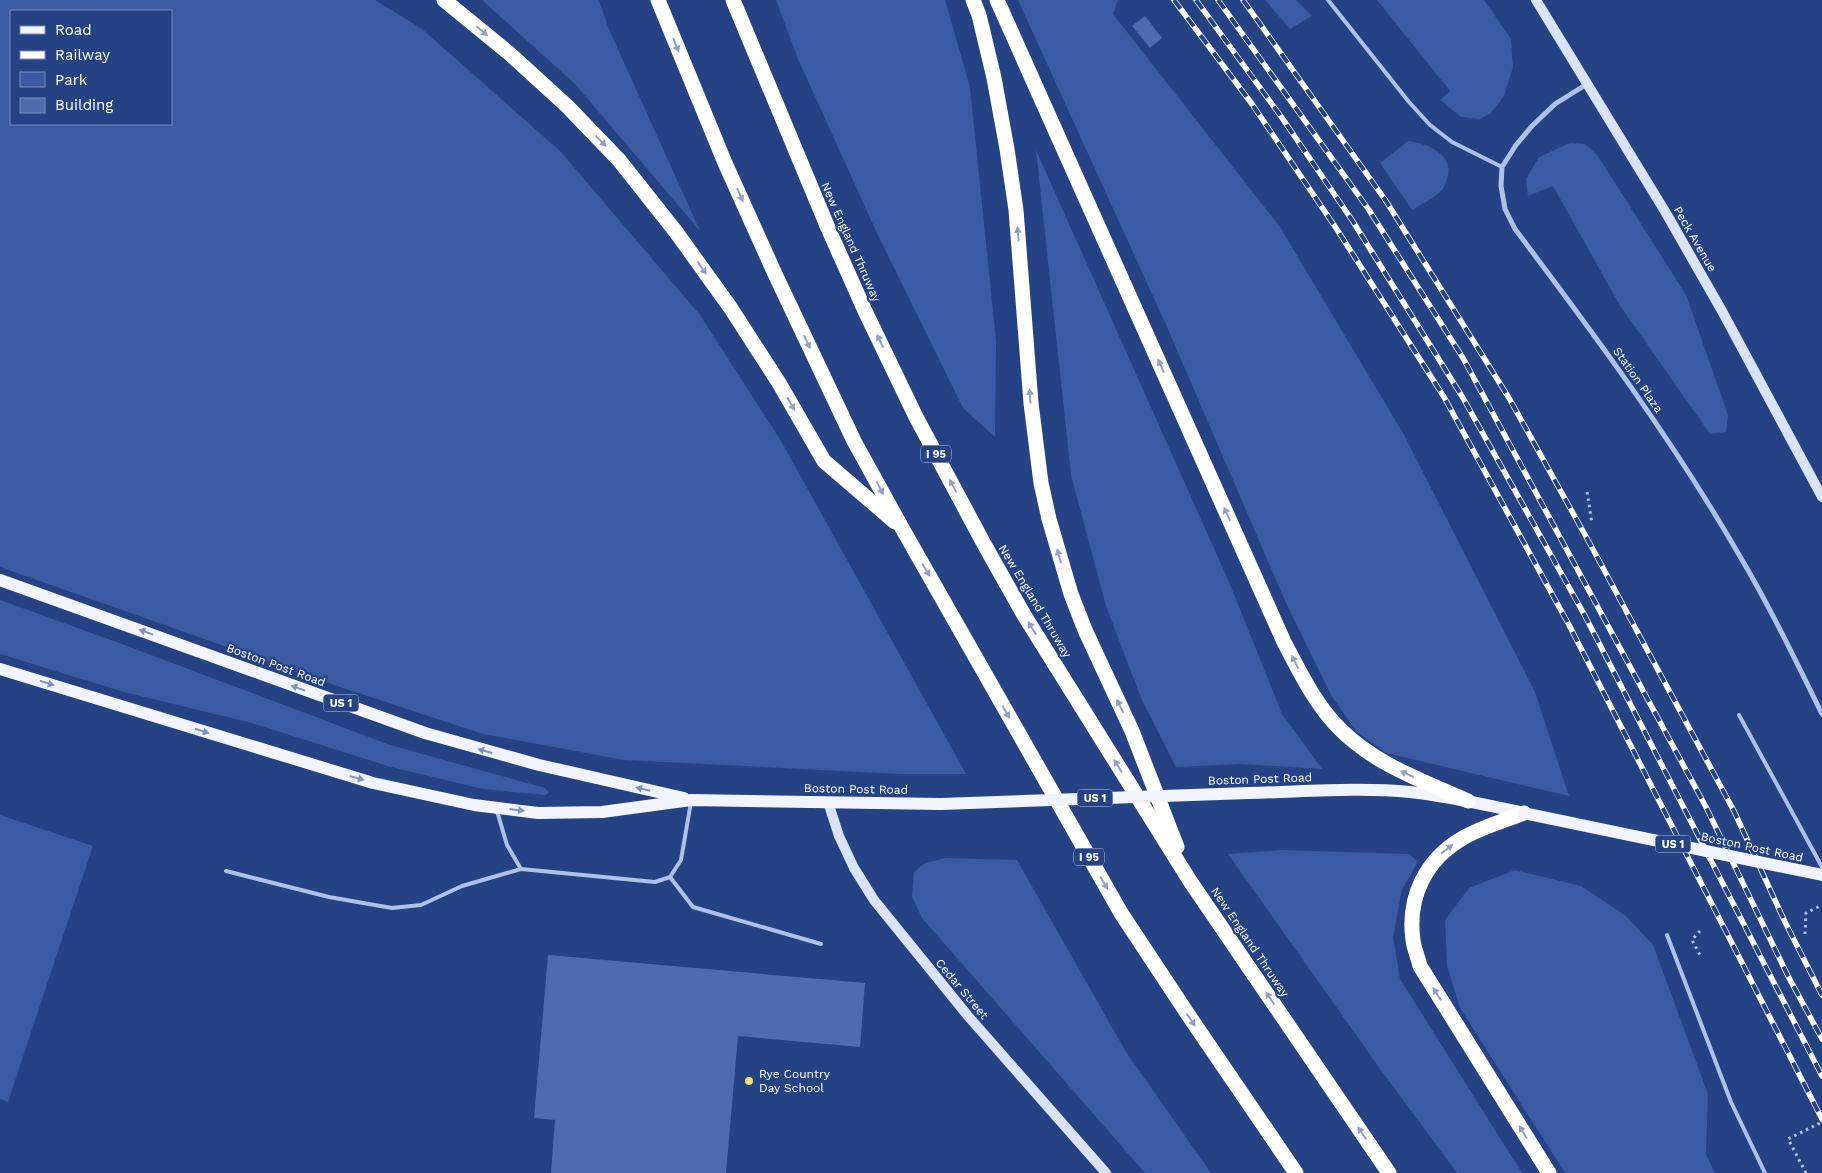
<svg xmlns="http://www.w3.org/2000/svg" width="1822" height="1173" font-family="'Work Sans',sans-serif">
	<style>
		.green { fill: #3a5aa1; fill-rule: evenodd }
		.building { fill: #4e6bac }
		.lines { fill: none; stroke-linecap: round; stroke-linejoin: round }
		.path { stroke: #afc1e8; stroke-width: 3; stroke-dasharray: 2.5 4; stroke-linecap: butt }
		.lane { stroke: #afc1e8; stroke-width: 4 }
		.street { stroke: #afc1e8; stroke-width: 5 }
		.secondary { stroke: #d9e2f7; stroke-width: 10 }
		.primary { stroke: #f1f4fe; stroke-width: 12 }
		.highway { stroke: #fff; stroke-width: 15 }
		.rail-casing { stroke: #fff; stroke-width: 5.5 }
		.rail { stroke: #254285; stroke-width: 4; stroke-dasharray: 11; stroke-linecap: butt }
		.primary-bridge { stroke: #f1f4fe; stroke-width: 12 }
		.oneway { fill: #92a0c2 }
		.oneway2 { fill: #8192bb }
		.poi-dot { fill: #f1de73; stroke: #254285; stroke-width: 2 }
		.labels { text-anchor: middle; stroke-width: 4.5; stroke-linejoin: round; paint-order: stroke }
		.shield { fill: #254285; stroke: #bec6da; stroke-width: 1 }
		.shield-label { font-size: 11px; font-weight: bold; fill: #fff }
		.street-label { font-size: 12px; fill: #fff; stroke: #254285 }
		.poi-label { font-size: 12px; fill: #fff; stroke: #254285; text-anchor: start }
	</style>
	<rect width="100%" height="100%" fill="#254285"/>
	<g class="green">
		<path d="M0,0H375L422,29L561,152L700,315L781,441L966,774H900L624,760L483,734L340,687L0,567ZM11,11H171V124H11Z"/>
		<polygon points="482,0 599,0 608,27 700,231 575,84"/>
		<polygon points="776,0 945,0 970,87 996,341 995,437 963,408 876,231 798,59"/>
		<polygon points="1018,0 1118,0 1113,14 1280,227 1403,433 1535,692 1569,796 1386,753 1356,731 1331,695 1286,603 1167,327"/>
		<polygon points="1265,0 1296,0 1312,16 1290,29"/>
		<polygon points="1377,0 1484,0 1511,39 1513,67 1504,96 1490,114 1480,119 1461,117 1440,100 1450,91"/>
		<path d="M1408,141C1427,143 1456,155 1447,179C1446,182 1445,187 1442,190C1434,198 1422,204 1412,210L1380,163Z"/>
		<polygon points="1570,143 1585,144 1598,156 1686,295 1728,415 1726,432 1710,434 1619,304 1553,186 1528,196 1526,179 1539,157"/>
		<polygon points="1036,150 1229,582 1282,714 1322,769 1240,764 1176,767 1141,698 1106,606 1071,475"/>
		<polygon points="0,600 122,644 390,745 545,788 549,793 545,795 483,789 391,767 252,723 124,692 0,654"/>
		<polygon points="0,815 93,846 8,1102 0,1099"/>
		<polygon points="1282,850 1409,854 1418,861 1402,890 1393,937 1400,979 1522,1173 1457,1173 1383,1073 1228,854"/>
		<polygon points="945,858 1017,860 1126,1052 1211,1173 1145,1173 922,918 912,897 914,872 925,863"/>
		<polygon points="1515,870 1581,886 1626,916 1653,945 1708,1094 1706,1154 1715,1173 1565,1173 1460,1008 1447,966 1445,920 1469,888"/>
	</g>
	<g class="building">
		<polygon points="1145,16 1162,38 1150,48 1132,26"/>
		<polygon points="548,955 865,983 860,1047 738,1036 726,1173 551,1173 555,1120 534,1118"/>
	</g>
	<g class="lines">
		<g class="path">
			<polyline points="1587,492 1592,523"/>
			<polyline points="1700,931 1692,940 1701,957"/>
			<polyline points="1805,934 1806,913 1822,905"/>
			<polyline points="1806,1173 1788,1139 1822,1122"/>
		</g>
		<g class="lane">
			<polyline points="1328,0 1409,102 1430,125 1452,142 1502,167"/>
			<polyline points="1739,715 1822,867"/>
			<polyline points="497,811 507,845 521,869"/>
			<polyline points="226,871 329,897 392,908 421,905 462,886 521,869 655,882 670,877 681,860 691,802"/>
			<polyline points="670,877 693,907 821,944"/>
			<polyline points="1667,935 1731,1102 1765,1173"/>
		</g>
		<path class="street" d="M1587,84L1555,104L1532,126L1516,145L1502,167L1501,186L1505,209L1515,229C1594,334 1672,439 1738,553C1769,605 1795,659 1822,714"/>
		<g class="secondary">
			<polyline points="1536,0 1666,213 1722,311 1822,497"/>
			<polyline points="828,802 839,836 854,868 874,900 968,1016 1106,1173"/>
		</g>
		<g class="primary">
			<polyline points="0,580 425,733 539,765 684,798"/>
			<polyline points="0,669 373,783 474,805 538,813 602,812 691,800 941,804"/>
			<path d="M1248,793C1301,792 1357,787 1410,792C1448,796 1486,805 1524,813"/>
		</g>
		<g class="highway">
			<polyline points="444,0 510,54 567,106 619,160 676,232 730,307 779,383 824,461 895,522"/>
			<polyline points="658,0 725,163 775,274 854,441 902,528 1121,913 1187,1013 1296,1173"/>
			<polyline points="733,0 828,228 865,311 916,417 984,544 1024,615 1190,881 1389,1173"/>
			<polyline points="973,0 979,15 994,78 1007,149 1016,210 1031,403 1041,483 1049,519 1071,594 1085,630 1132,731 1177,847"/>
			<path d="M997,0L1284,642C1300,672 1315,704 1339,728C1374,764 1423,781 1468,801"/>
			<path d="M1524,813C1504,821 1482,827 1463,838C1426,859 1407,897 1413,940C1414,949 1418,957 1420,966L1549,1173"/>
		</g>
		<defs>
			<g id="rail">
				<polyline points="1174,0 1252,104 1338,231 1444,397 1569,625 1822,1119"/>
				<polyline points="1196,0 1280,115 1352,220 1463,398 1584,614 1822,1076"/>
				<polyline points="1218,0 1369,210 1463,358 1706,807 1788,976 1822,1039"/>
				<polyline points="1243,0 1386,201 1509,398 1589,542 1734,811 1785,922 1822,995"/>
			</g>
		</defs>
		<use href="#rail" class="rail-casing"/>
		<use href="#rail" class="rail"/>
		<g class="primary-bridge">
			<polyline points="941,804 1248,793"/>
			<polyline points="1524,813 1822,875"/>
		</g>
	</g>
	<defs><path id="oneway-solid" d="M-6-.8H1V-3.2L6.5 0L1 3.2V.8H-6Z" transform="scale(1.25)"/></defs>
	<g class="oneway">
		<use href="#oneway-solid" transform="translate(482 31) rotate(40)"/>
		<use href="#oneway-solid" transform="translate(676 45) rotate(68)"/>
		<use href="#oneway-solid" transform="translate(601 141) rotate(46)"/>
		<use href="#oneway-solid" transform="translate(740 195) rotate(66)"/>
		<use href="#oneway-solid" transform="translate(1018 234) rotate(-95)"/>
		<use href="#oneway-solid" transform="translate(702 268) rotate(55)"/>
		<use href="#oneway-solid" transform="translate(880 341) rotate(-116)"/>
		<use href="#oneway-solid" transform="translate(807 342) rotate(65)"/>
		<use href="#oneway-solid" transform="translate(1161 366) rotate(-114)"/>
		<use href="#oneway-solid" transform="translate(1030 396) rotate(-94)"/>
		<use href="#oneway-solid" transform="translate(791 404) rotate(60)"/>
		<use href="#oneway-solid" transform="translate(953 486) rotate(-118)"/>
		<use href="#oneway-solid" transform="translate(880 488) rotate(62)"/>
		<use href="#oneway-solid" transform="translate(1227 514) rotate(-114)"/>
		<use href="#oneway-solid" transform="translate(1059 556) rotate(-105)"/>
		<use href="#oneway-solid" transform="translate(926 570) rotate(60)"/>
		<use href="#oneway-solid" transform="translate(1032 628) rotate(-122)"/>
		<use href="#oneway-solid" transform="translate(1295 662) rotate(-117)"/>
		<use href="#oneway-solid" transform="translate(1120 706) rotate(-116)"/>
		<use href="#oneway-solid" transform="translate(1006 712) rotate(60)"/>
		<use href="#oneway-solid" transform="translate(1118 766) rotate(-122)"/>
		<use href="#oneway-solid" transform="translate(1407 774) rotate(-156)"/>
		<use href="#oneway-solid" transform="translate(1447 849) rotate(-38)"/>
		<use href="#oneway-solid" transform="translate(1104 883) rotate(60)"/>
		<use href="#oneway-solid" transform="translate(1437 994) rotate(-122)"/>
		<use href="#oneway-solid" transform="translate(1270 998) rotate(-124)"/>
		<use href="#oneway-solid" transform="translate(1191 1020) rotate(56)"/>
		<use href="#oneway-solid" transform="translate(1523 1132) rotate(-122)"/>
		<use href="#oneway-solid" transform="translate(1362 1133) rotate(-124)"/>
	</g>
	<g class="oneway2">
		<use href="#oneway-solid" transform="translate(146 632) rotate(-160)"/>
		<use href="#oneway-solid" transform="translate(47 683) rotate(17)"/>
		<use href="#oneway-solid" transform="translate(298 688) rotate(-160)"/>
		<use href="#oneway-solid" transform="translate(202 731) rotate(17)"/>
		<use href="#oneway-solid" transform="translate(485 751) rotate(-165)"/>
		<use href="#oneway-solid" transform="translate(357 778) rotate(16)"/>
		<use href="#oneway-solid" transform="translate(643 789) rotate(-167)"/>
		<use href="#oneway-solid" transform="translate(517 810) rotate(7)"/>
	</g>
	<circle class="poi-dot" cx="749" cy="1081" r="5"/>
	<g class="labels">
		<g class="shield">
			<rect x="921" y="445.5" width="30" height="17" rx="4"/>
			<rect x="323.5" y="694.5" width="35" height="17" rx="4"/>
			<rect x="1077.5" y="789.5" width="35" height="17" rx="4"/>
			<rect x="1655.5" y="835.5" width="35" height="17" rx="4"/>
			<rect x="1074" y="848.5" width="30" height="17" rx="4"/>
		</g>
		<g class="shield-label">
			<text x="936" y="458">I 95</text>
			<text x="341" y="707">US 1</text>
			<text x="1095" y="802">US 1</text>
			<text x="1673" y="848">US 1</text>
			<text x="1089" y="861">I 95</text>
		</g>
		<g class="street-label">
			<text transform="translate(1695 239) rotate(60)" y="4">Peck Avenue</text>
			<text transform="translate(851 242) rotate(66)" y="4">New England Thruway</text>
			<text transform="translate(1638 380) rotate(55)" y="4">Station Plaza</text>
			<text transform="translate(1035 601) rotate(59)" y="4">New England Thruway</text>
			<text transform="translate(276 665) rotate(20)" y="4">Boston Post Road</text>
			<text transform="translate(1260 779) rotate(-2)" y="4">Boston Post Road</text>
			<text transform="translate(856 789) rotate(1)" y="4">Boston Post Road</text>
			<text transform="translate(1752 847) rotate(12)" y="4">Boston Post Road</text>
			<text transform="translate(1250 942) rotate(56)" y="4">New England Thruway</text>
			<text transform="translate(962 989) rotate(50)" y="4">Cedar Street</text>
		</g>
		<g class="poi-label">
			<text x="759" y="1078">Rye Country<tspan x="759" dy="14">Day School</tspan></text>
		</g>
	</g>
	<rect x="10" y="10" width="162" height="115" fill="#254285" stroke="#7c8eb6"/>
	<rect x="20" y="26" width="25" height="8" fill="#f1f4fe" stroke="#7c8eb6"/>
	<text x="55" y="35" font-size="15" fill="#ffffff">Road</text>
	<rect x="20" y="51" width="25" height="8" fill="#ffffff" stroke="#7c8eb6"/>
	<text x="55" y="60" font-size="15" fill="#ffffff">Railway</text>
	<rect x="20" y="72" width="25" height="15" fill="#3a5aa1" stroke="#7c8eb6"/>
	<text x="55" y="85" font-size="15" fill="#ffffff">Park</text>
	<rect x="20" y="98" width="25" height="15" fill="#4e6bac" stroke="#7c8eb6"/>
	<text x="55" y="110" font-size="15" fill="#ffffff">Building</text>
</svg>
